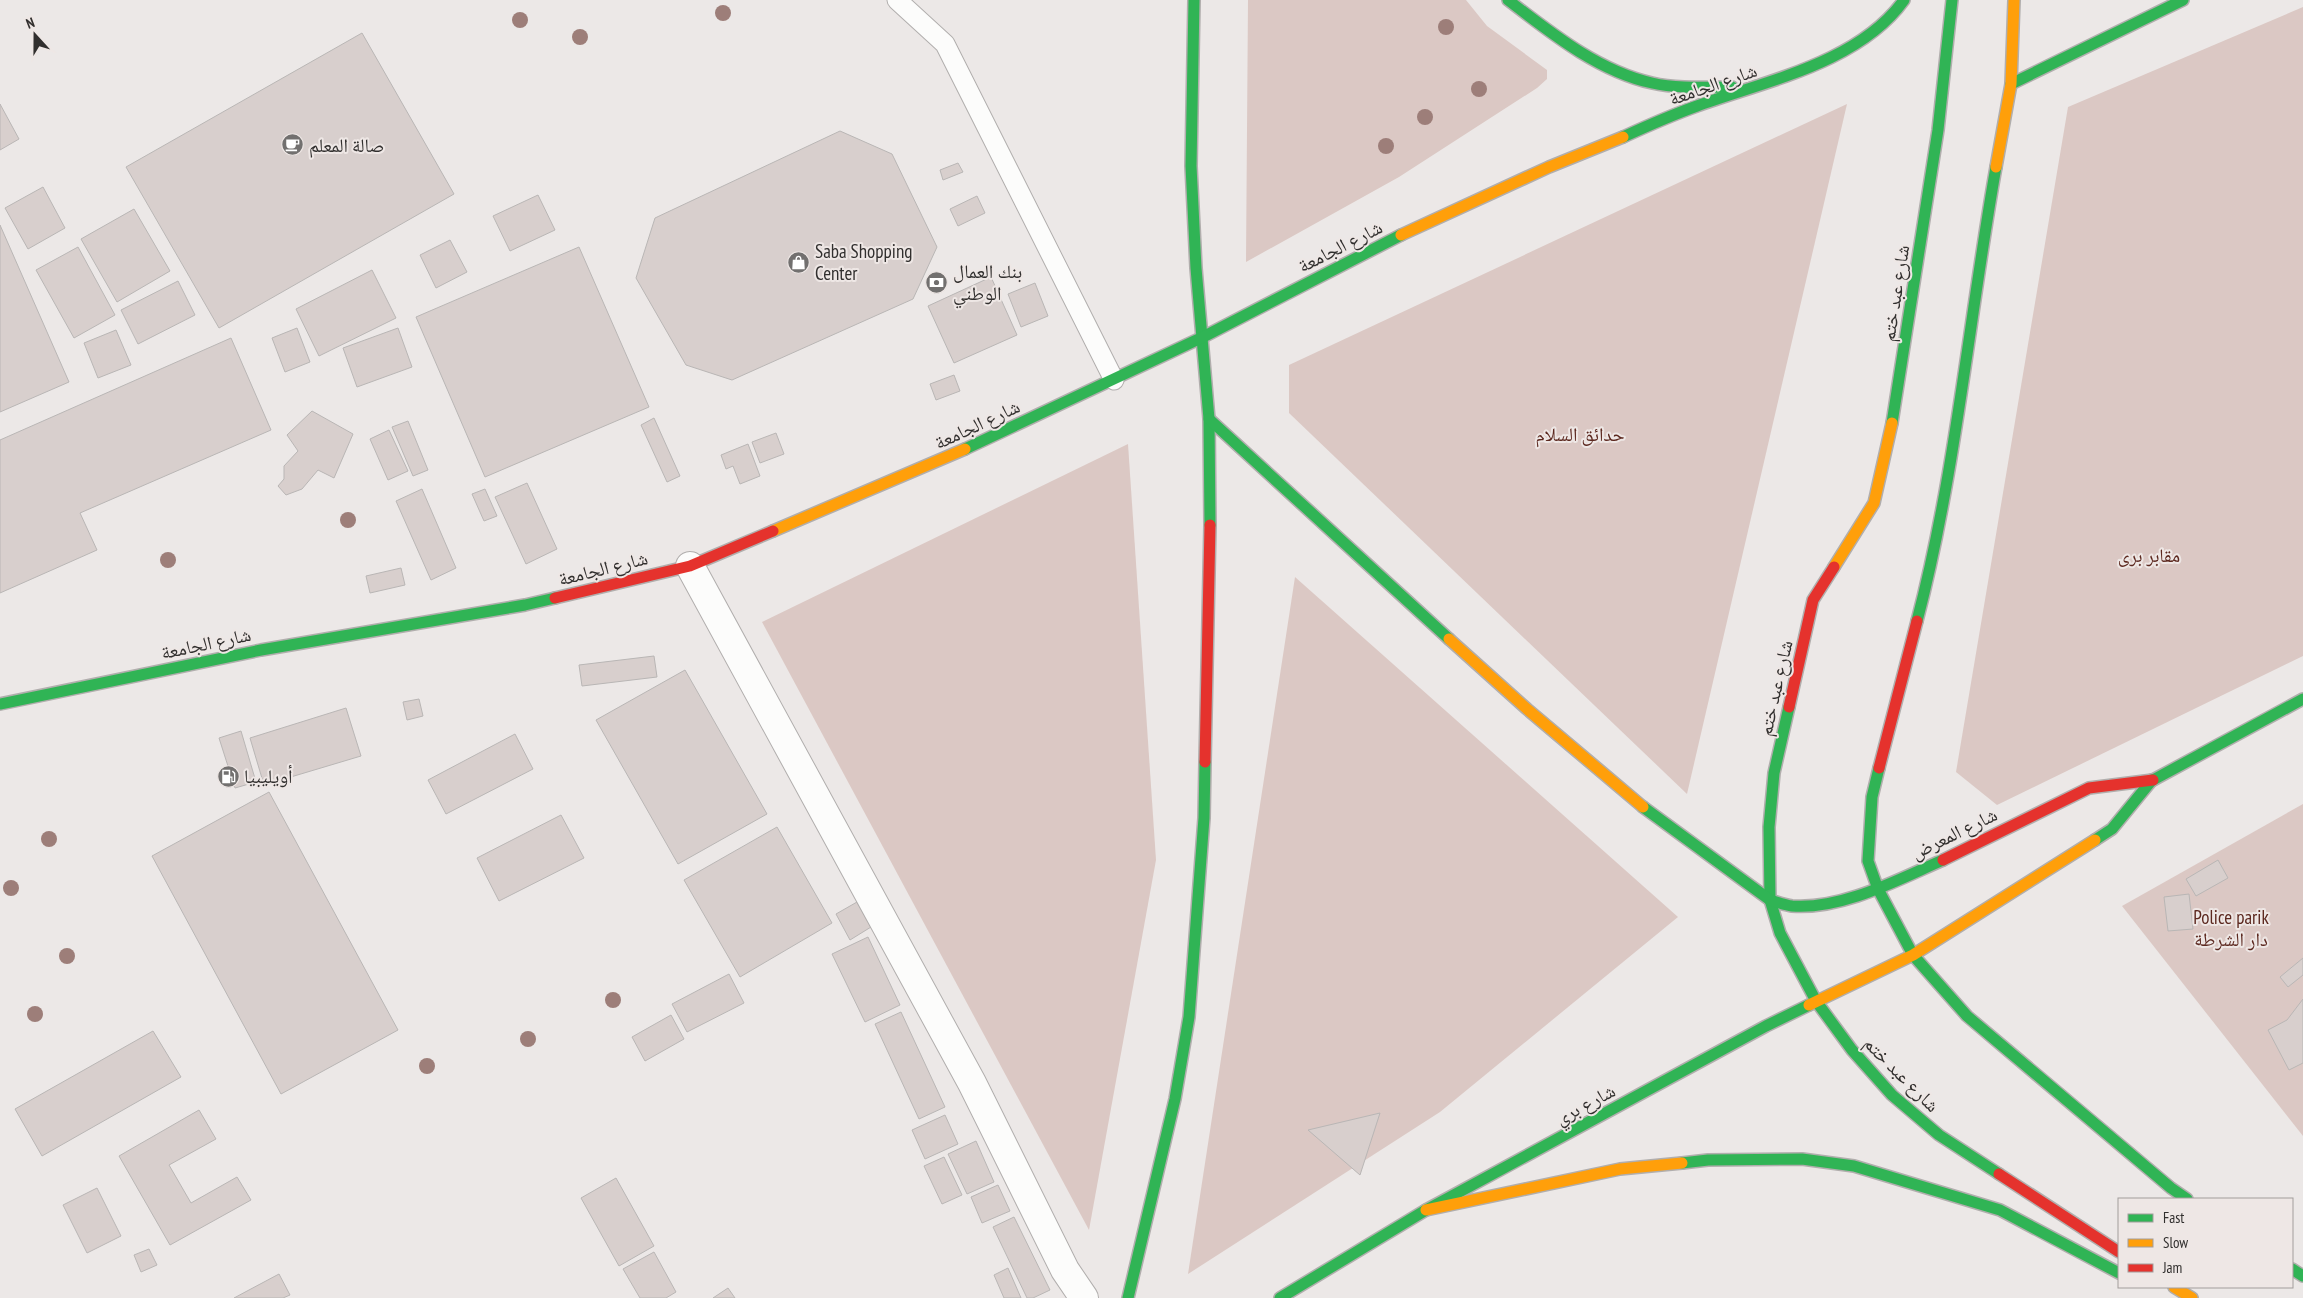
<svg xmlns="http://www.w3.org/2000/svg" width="2303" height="1298" font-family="'PT Sans Narrow','Noto Naskh Arabic',sans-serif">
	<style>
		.green { fill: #dbc8c4 }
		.building { fill: #d8cfcd; stroke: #b9b6b5 }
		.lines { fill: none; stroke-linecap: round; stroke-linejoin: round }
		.lane-casing { stroke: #b1aead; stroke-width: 21 }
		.street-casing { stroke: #b1aead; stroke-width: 30 }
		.fast-casing { stroke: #b1aead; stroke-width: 14 }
		.slow-casing { stroke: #b1aead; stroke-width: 14 }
		.jam-casing { stroke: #b1aead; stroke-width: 14 }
		.lane { stroke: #fcfcfb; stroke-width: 19 }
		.street { stroke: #fcfcfb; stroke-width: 28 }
		.fast { stroke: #30b455; stroke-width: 11 }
		.slow { stroke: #ff9f0a; stroke-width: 11 }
		.jam { stroke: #e5322d; stroke-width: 11 }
		.tree { fill: #9d7e79 }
		.labels { text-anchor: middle; stroke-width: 4; stroke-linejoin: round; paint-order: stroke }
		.street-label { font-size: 19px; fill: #312f2e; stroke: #eee7e5 }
		.poi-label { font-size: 19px; fill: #312f2e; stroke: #eee7e5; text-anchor: start }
		.park-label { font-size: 19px; fill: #5c281f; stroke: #eee7e5 }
	</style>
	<rect width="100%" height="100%" fill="#ece8e7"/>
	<g class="green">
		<polygon points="1248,0 1466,0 1487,26 1547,70 1547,79 1537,88 1399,177 1246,262"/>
		<polygon points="2303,7 2303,656 1997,805 1956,772 2068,107"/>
		<polygon points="1847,104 1687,794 1289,413 1289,365"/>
		<polygon points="1128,444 1156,860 1089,1230 762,622"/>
		<polygon points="1295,577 1678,917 1440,1112 1188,1274"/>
		<polygon points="2303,804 2303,1136 2122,906"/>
	</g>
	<g class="building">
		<polygon points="362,33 454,194 219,328 126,167"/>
		<polygon points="0,104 19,139 0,150"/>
		<polygon points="840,131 892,154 937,247 913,299 732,380 686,365 636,278 655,218"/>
		<polygon points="958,163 963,172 943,180 940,170"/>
		<polygon points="43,187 65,228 28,249 5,208"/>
		<polygon points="538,195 555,230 510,251 493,216"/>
		<polygon points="977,196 985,213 958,226 950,209"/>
		<polygon points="134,209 170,271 117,302 81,239"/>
		<polygon points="0,225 69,382 0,412"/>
		<polygon points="450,240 467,272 436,288 420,255"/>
		<polygon points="78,247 115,315 74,338 36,270"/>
		<polygon points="579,247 649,407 485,477 416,317"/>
		<polygon points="372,270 396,318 319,356 296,309"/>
		<polygon points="991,277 1017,335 954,363 928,306"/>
		<polygon points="178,281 195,315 138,344 121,310"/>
		<polygon points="1035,283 1048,316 1021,327 1008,294"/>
		<polygon points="297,328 310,362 285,372 272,338"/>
		<polygon points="398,328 412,367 357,387 343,348"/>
		<polygon points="116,330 131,365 98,378 84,343"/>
		<polygon points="231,338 271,430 80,513 97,550 0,593 0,440"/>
		<polygon points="954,375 960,391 936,400 930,384"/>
		<polygon points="312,411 353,434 334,478 318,470 302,489 286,495 278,486 284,479 284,466 298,451 287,435"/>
		<polygon points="654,418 680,476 667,482 641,425"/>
		<polygon points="408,421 428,470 413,476 392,427"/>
		<polygon points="389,430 408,471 388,480 370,439"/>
		<polygon points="776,433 784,454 760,463 752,442"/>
		<polygon points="748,444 760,476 740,484 733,466 726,469 721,455"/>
		<polygon points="527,483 557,549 526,564 495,497"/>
		<polygon points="422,489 456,568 431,580 396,501"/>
		<polygon points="485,489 497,516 484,521 472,494"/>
		<polygon points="401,568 405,585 370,593 366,576"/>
		<polygon points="654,656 657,677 582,686 579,665"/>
		<polygon points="685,670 767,814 678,864 596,720"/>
		<polygon points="419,699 423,716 407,720 403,702"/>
		<polygon points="346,708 361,756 264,785 250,738"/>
		<polygon points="241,731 256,782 235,788 219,738"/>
		<polygon points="515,734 533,769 446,814 428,780"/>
		<polygon points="269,792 398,1030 281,1094 152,856"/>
		<polygon points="561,815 584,858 499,901 477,858"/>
		<polygon points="777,827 832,923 740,977 684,880"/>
		<polygon points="2218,860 2228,878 2196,896 2186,879"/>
		<polygon points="2189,894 2193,929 2168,931 2164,897"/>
		<polygon points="857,902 871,927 850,940 836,914"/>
		<polygon points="868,937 900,1005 865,1022 832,954"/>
		<polygon points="2303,958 2303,975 2288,987 2280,977"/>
		<polygon points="729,974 744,1003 687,1032 672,1004"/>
		<polygon points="2303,999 2303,1063 2289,1070 2268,1030 2287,1020"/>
		<polygon points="901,1012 945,1107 919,1119 875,1024"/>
		<polygon points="671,1015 684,1039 645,1061 632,1037"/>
		<polygon points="153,1031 181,1077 42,1156 15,1109"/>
		<polygon points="199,1110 216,1139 169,1165 191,1203 237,1177 251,1200 170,1245 119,1156"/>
		<polygon points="1380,1113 1360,1175 1308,1130"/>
		<polygon points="945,1115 958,1144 925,1159 912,1130"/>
		<polygon points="976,1141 994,1182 967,1194 948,1154"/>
		<polygon points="944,1157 962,1195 942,1204 924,1166"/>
		<polygon points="616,1178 654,1246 619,1266 581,1198"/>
		<polygon points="998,1185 1010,1211 982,1223 971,1197"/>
		<polygon points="97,1188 121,1236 87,1253 63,1205"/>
		<polygon points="1014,1217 1050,1290 1033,1298 1027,1298 993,1227"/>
		<polygon points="149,1249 157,1265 141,1272 134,1255"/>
		<polygon points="654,1252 676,1292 666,1298 640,1298 623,1269"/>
		<polygon points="1008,1268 1021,1298 1004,1298 994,1275"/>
		<polygon points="279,1274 290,1295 283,1298 234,1298"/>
		<polygon points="728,1288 735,1298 713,1298"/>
	</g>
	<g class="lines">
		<defs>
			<polyline id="lane" points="897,0 945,44 1114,380"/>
			<polyline id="street" points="690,566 972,1083 1065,1270 1084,1298"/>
			<g id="fast">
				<polyline points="1194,0 1191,166 1196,268 1209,419 1210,525"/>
				<path d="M1508,0C1551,33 1598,71 1652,83C1678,89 1706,87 1732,87"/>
				<polyline points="2011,84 2183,0"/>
				<path d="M1623,137C1647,126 1672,115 1697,106C1765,81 1859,63 1904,0"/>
				<polyline points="1209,419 1449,639"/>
				<polyline points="1892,423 1938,130 1952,0"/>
				<polyline points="965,449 1203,337 1401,235"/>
				<path d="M1917,621C1956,472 1969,318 1996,167"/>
				<polyline points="0,704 261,650 525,605 555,598"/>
				<polyline points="1789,707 1774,773 1769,827 1770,900 1780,933 1816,1001 1852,1050 1892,1095 1939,1135 1999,1174"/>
				<polyline points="1879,768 1872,797 1868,861 1878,889 1913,955 1967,1016 2171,1188 2187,1199"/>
				<polyline points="2153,780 2303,699"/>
				<path d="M1643,807L1770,900C1777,902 1785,905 1792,906C1842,910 1899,879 1943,860"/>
				<polyline points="2095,840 2112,829 2152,780"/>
				<polyline points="1682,1163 1708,1160 1802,1159 1854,1166 2000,1210 2119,1273"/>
				<polyline points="2292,1269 2303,1276"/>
				<polyline points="1128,1298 1175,1099 1189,1017 1204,818 1205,762"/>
				<polyline points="1280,1298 1426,1210 1766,1026 1809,1005"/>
			</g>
			<g id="slow">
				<polyline points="1996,167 2011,84 2014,0"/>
				<polyline points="1401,235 1549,167 1623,137"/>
				<polyline points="773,531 965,449"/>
				<polyline points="1834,567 1874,503 1892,423"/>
				<polyline points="1449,639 1527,709 1643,807"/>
				<polyline points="1809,1005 1913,955 2095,840"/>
				<polyline points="1426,1210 1620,1169 1682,1163"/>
				<polyline points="2174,1287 2192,1298"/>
			</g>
			<g id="jam">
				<polyline points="555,598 690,566 773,531"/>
				<polyline points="1789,707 1813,600 1834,567"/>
				<polyline points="1205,762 1210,525"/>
				<polyline points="1879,768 1917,621"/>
				<polyline points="1943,860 2089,788 2153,780"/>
				<polyline points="1999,1174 2119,1252"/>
			</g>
		</defs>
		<use href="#lane" class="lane-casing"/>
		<use href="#street" class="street-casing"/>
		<use href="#fast" class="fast-casing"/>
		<use href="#slow" class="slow-casing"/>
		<use href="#jam" class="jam-casing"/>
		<use href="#lane" class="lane"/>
		<use href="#street" class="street"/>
		<use href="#fast" class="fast"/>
		<use href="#slow" class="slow"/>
		<use href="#jam" class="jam"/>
	</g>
	<g class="tree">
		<circle cx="723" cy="13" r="8"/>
		<circle cx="520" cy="20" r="8"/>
		<circle cx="1446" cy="27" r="8"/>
		<circle cx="580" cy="37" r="8"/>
		<circle cx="1479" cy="89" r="8"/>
		<circle cx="1425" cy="117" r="8"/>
		<circle cx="1386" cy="146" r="8"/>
		<circle cx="348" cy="520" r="8"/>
		<circle cx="168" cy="560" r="8"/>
		<circle cx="49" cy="839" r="8"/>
		<circle cx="11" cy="888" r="8"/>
		<circle cx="67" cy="956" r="8"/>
		<circle cx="613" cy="1000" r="8"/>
		<circle cx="35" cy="1014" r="8"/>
		<circle cx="528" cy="1039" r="8"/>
		<circle cx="427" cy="1066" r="8"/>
	</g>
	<defs>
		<symbol id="cafe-disc" viewBox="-11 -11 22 22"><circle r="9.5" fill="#72706f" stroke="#eee7e5"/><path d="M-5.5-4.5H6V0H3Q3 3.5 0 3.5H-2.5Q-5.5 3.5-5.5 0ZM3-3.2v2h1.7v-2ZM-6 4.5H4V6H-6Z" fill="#fff"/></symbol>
		<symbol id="shop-disc" viewBox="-11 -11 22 22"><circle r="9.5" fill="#72706f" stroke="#eee7e5"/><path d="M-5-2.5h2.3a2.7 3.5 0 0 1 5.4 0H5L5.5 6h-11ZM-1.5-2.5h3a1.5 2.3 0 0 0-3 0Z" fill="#fff"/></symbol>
		<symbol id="bank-disc" viewBox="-11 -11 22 22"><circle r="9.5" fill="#72706f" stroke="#eee7e5"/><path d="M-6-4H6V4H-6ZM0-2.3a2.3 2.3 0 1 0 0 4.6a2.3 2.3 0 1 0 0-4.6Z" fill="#fff"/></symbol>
		<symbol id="fuel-disc" viewBox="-11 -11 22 22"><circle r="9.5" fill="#72706f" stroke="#eee7e5"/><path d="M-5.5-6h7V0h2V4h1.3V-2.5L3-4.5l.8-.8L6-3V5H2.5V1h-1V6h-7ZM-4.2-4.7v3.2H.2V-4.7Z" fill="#fff"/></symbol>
	</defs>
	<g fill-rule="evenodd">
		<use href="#cafe-disc" x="280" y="132" width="25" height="25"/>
		<use href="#shop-disc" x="786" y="250" width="25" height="25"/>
		<use href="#bank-disc" x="924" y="270" width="25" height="25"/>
		<use href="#fuel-disc" x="216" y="764" width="25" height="25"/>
	</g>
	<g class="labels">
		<g class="street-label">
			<text transform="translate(1713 84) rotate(-19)" y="7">شارع الجامعة</text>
			<text transform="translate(1340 246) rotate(-27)" y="7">شارع الجامعة</text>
			<text transform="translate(1895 293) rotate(-81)" y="7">شارع عبد ختم</text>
			<text transform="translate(977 424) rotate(-25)" y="7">شارع الجامعة</text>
			<text transform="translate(603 568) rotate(-14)" y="7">شارع الجامعة</text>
			<text transform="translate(206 643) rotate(-12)" y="7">شارع الجامعة</text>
			<text transform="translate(1775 688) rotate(-77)" y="7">شارع عبد ختم</text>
			<text transform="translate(1954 833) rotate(-26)" y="7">شارع المعرض</text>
			<text transform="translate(1902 1074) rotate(45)" y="7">شارع عبد ختم</text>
			<text transform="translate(1585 1104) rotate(-28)" y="7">شارع بري</text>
		</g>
		<g class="poi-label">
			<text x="309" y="152">صالة المعلم</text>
			<text x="815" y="258">Saba Shopping<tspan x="815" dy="22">Center</tspan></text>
			<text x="953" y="278">بنك العمال<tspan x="953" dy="22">الوطني</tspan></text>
			<text x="244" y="783">أويليبيا</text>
		</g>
		<g class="park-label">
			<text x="1580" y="441">حدائق السلام</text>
			<text x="2149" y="562">مقابر برى</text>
			<text x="2231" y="924">Police parik<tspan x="2231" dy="22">دار الشرطة</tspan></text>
		</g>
	</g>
	<rect x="2118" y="1198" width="175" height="90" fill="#eee7e5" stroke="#a29d9c"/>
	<rect x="2128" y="1214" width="25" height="8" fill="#30b455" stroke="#a29d9c"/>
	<text x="2163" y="1223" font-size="15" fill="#312f2e">Fast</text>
	<rect x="2128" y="1239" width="25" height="8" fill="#ff9f0a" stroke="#a29d9c"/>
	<text x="2163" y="1248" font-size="15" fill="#312f2e">Slow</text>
	<rect x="2128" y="1264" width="25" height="8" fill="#e5322d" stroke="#a29d9c"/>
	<text x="2163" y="1273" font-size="15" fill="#312f2e">Jam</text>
	<g transform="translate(35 35) rotate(339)" stroke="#eee7e5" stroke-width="4" paint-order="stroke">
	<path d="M0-4L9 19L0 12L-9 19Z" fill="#312f2e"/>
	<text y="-8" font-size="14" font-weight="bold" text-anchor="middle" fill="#312f2e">N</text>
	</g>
</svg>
